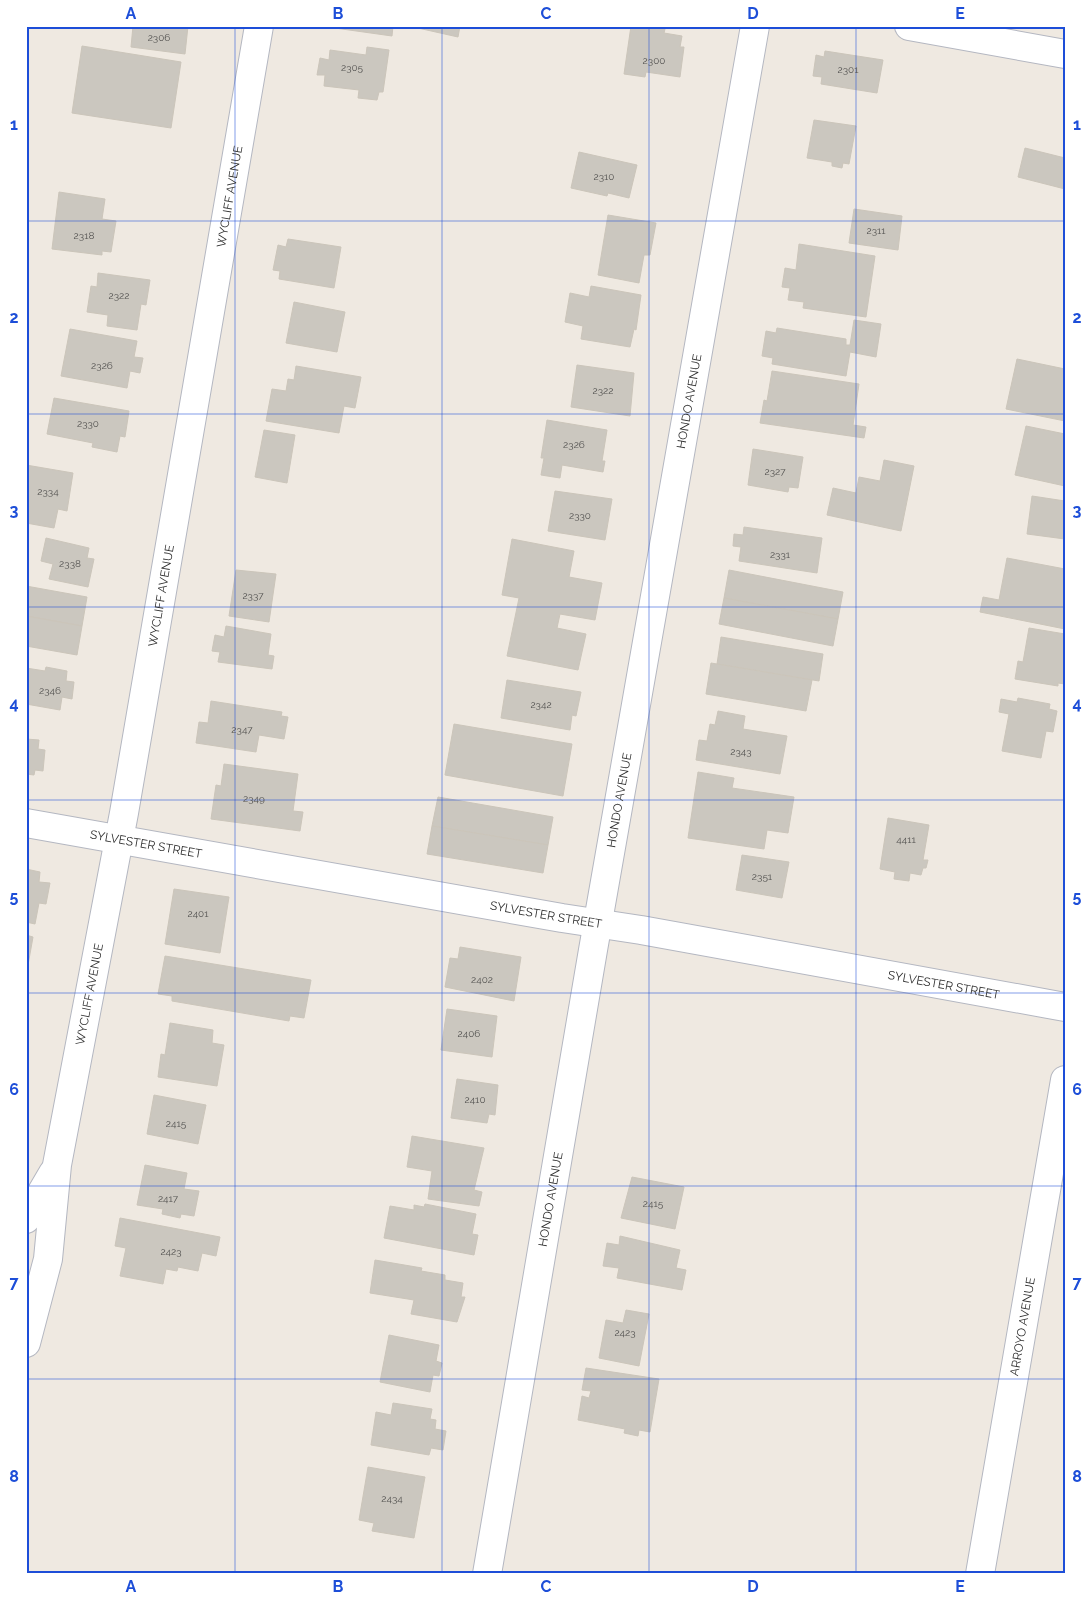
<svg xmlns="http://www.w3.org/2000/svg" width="1091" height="1600" font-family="Raleway,sans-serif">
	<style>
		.building { fill: #cbc7bf; stroke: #cbc5ba }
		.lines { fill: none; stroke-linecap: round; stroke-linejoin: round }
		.street-casing { stroke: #b4b7c1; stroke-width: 30 }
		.secondary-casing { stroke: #b4b7c1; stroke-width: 30 }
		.street { stroke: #fff; stroke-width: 28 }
		.secondary { stroke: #fff; stroke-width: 28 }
		.grid { fill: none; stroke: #1d4ed8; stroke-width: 1; stroke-opacity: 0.55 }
		.labels { text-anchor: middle; stroke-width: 4.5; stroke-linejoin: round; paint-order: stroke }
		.number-label { font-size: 10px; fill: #555452 }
		.street-label { font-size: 12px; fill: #2e2e2e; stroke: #fff }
		.neatline { fill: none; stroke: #1d4ed8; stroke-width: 2 }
		.grid-label { font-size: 16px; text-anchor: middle; font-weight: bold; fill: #1d4ed8 }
	</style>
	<rect width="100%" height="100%" fill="#efe9e1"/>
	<g class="building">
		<polygon points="133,26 188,26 185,54 131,47"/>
		<polygon points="335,26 393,26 392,36 335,28"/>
		<polygon points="409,26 460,26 458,37"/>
		<polygon points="631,26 665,29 664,33 682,36 680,47 684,47 680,77 646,72 645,77 624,74"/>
		<polygon points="82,46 181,62 171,128 72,113"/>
		<polygon points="367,47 389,50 383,92 379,92 377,100 358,98 359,90 324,86 325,75 317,75 320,58 329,60 330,50 366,55"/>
		<polygon points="825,51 883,60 877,93 821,84 822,77 813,76 816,55 824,57"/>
		<polygon points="814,120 856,126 849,164 843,163 842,168 832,166 832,162 807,158"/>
		<polygon points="1025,148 1065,158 1065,189 1018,177"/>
		<polygon points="579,152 637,165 629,198 608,193 607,196 571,188"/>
		<polygon points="59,192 105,199 102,219 116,221 111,252 102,251 102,255 52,249"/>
		<polygon points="854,209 902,216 898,250 849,243"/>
		<polygon points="608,215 656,223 650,255 644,255 639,283 598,275"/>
		<polygon points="288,239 341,247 334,288 279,279 280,271 273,270 278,245 286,247"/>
		<polygon points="799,244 875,256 866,317 803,308 804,302 788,300 790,288 782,287 785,268 796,270"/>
		<polygon points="98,273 150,280 146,305 141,304 137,330 107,326 108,315 87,312 91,286 97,287"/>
		<polygon points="591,286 641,295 636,330 634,329 630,347 581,339 583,326 565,322 570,293 589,297"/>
		<polygon points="294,302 345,312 337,352 286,343"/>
		<polygon points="854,320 881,324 876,357 850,352 846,376 772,364 773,358 762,356 766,331 776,333 777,328 846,339 846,345 850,345"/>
		<polygon points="70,329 137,341 134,357 143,358 140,373 130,371 127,388 61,376"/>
		<polygon points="1017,359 1065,369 1065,421 1006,409"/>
		<polygon points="577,365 634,373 630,416 571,407"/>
		<polygon points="296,366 361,377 355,408 344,406 339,433 266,421 272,389 286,391 288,379 294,380"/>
		<polygon points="772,371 859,384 853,425 866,427 864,438 760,423 764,400 767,401"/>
		<polygon points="54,398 129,411 125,437 120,436 117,452 92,447 93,443 47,434"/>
		<polygon points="547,420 607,430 602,461 605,461 603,472 562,465 560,478 541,475 544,458 541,458"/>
		<polygon points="1026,426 1065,434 1065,486 1015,475"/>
		<polygon points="264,430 295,435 287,483 255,477"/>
		<polygon points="753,449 803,457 798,488 789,487 788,492 748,485"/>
		<polygon points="884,460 914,466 901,531 827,515 833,488 856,493 859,477 880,481"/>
		<polygon points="26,465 73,473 67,511 58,509 54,528 26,523"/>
		<polygon points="555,491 612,499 605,540 548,531"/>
		<polygon points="1032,496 1065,501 1065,539 1027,534"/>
		<polygon points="744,527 822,538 817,573 739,561 741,547 733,546 734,534 743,535"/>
		<polygon points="46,538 89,548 87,558 94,559 88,587 49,579 53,564 41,561"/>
		<polygon points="512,539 574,551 569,577 602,583 595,620 560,614 557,628 586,634 578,670 507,656 519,598 502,595"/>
		<polygon points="1007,558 1065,569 1065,629 980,612 983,597 999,600"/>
		<polygon points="236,570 276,574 269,622 229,616"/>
		<polygon points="729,570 843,592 838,619 724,598"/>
		<polygon points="26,586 87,597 82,626 26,616"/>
		<polygon points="724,598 838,619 833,646 719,624"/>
		<polygon points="26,616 82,626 77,655 26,646"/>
		<polygon points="226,626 271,634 268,655 274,656 272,669 218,662 220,652 212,651 215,635 224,637"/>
		<polygon points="1029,628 1065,634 1065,684 1058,683 1058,686 1015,679 1018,661 1023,662"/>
		<polygon points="721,637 823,654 819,681 717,664"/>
		<polygon points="711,663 812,680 806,711 706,694"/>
		<polygon points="46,667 67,671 66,681 74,682 72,699 62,697 60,710 26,704 26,668 45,671"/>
		<polygon points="507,680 581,692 576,716 572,715 570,730 501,718"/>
		<polygon points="1018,698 1050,704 1049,709 1057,711 1053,732 1046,731 1041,758 1002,751 1009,714 999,712 1001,699 1017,702"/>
		<polygon points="211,701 282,712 281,716 288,717 284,739 259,735 256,752 196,743 199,722 208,723"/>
		<polygon points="718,711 745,716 743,729 787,736 780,774 696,760 699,740 707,741 710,724 715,725"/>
		<polygon points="454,724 572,744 563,796 445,775"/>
		<polygon points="26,739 39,740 38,749 45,750 43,771 35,770 34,775 26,774"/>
		<polygon points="224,764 298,774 293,811 303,812 300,831 211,819 216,785 221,786"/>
		<polygon points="698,772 734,778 732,788 794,797 788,833 767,830 764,849 688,838"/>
		<polygon points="438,797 553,817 548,845 432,826"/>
		<polygon points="888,818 929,825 923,860 928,860 926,868 923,868 921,875 910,873 909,881 894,879 895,872 880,869"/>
		<polygon points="432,826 548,845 543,873 427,854"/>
		<polygon points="742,855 789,862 782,898 736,890"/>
		<polygon points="26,869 40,872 39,882 50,883 46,904 39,903 35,924 26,922"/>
		<polygon points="174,889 229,897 220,953 165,944"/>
		<polygon points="26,935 33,937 28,965 26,965"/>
		<polygon points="460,947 521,957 514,1001 445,987 450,958 458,959"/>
		<polygon points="165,956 311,980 304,1018 290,1016 289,1021 172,1001 172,996 158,994"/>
		<polygon points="447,1009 497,1016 492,1057 441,1050"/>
		<polygon points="170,1023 213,1030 212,1043 224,1045 217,1086 158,1077 161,1054 165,1055"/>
		<polygon points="457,1079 498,1085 495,1115 489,1114 487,1123 451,1118"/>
		<polygon points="154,1095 206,1105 198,1144 147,1134"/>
		<polygon points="412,1136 484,1148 474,1190 482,1192 479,1206 428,1199 432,1171 407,1167"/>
		<polygon points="145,1165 187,1173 184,1189 199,1191 194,1216 181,1214 180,1218 162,1214 163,1209 137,1205"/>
		<polygon points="632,1177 684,1187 675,1229 621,1218"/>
		<polygon points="425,1204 476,1214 472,1234 478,1235 474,1255 384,1238 390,1206 414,1210 414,1205 424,1207"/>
		<polygon points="120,1218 220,1237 216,1256 202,1253 198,1271 178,1267 177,1271 166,1269 163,1284 120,1276 126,1248 115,1246"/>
		<polygon points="620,1236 680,1250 676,1268 686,1270 682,1290 617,1278 619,1268 603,1266 607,1243 619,1245"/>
		<polygon points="375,1260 422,1268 421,1271 445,1275 445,1280 463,1283 461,1297 465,1297 457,1322 411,1314 414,1300 370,1293"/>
		<polygon points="626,1310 649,1314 639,1366 599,1358 606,1320 623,1323"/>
		<polygon points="389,1335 439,1345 436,1361 442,1363 439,1376 433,1375 430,1392 380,1382"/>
		<polygon points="586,1368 659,1379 650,1432 639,1430 638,1436 624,1433 625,1429 578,1420 582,1396 589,1398 591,1391 582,1390"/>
		<polygon points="393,1403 432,1409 430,1419 436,1420 435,1429 446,1431 443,1450 431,1448 429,1455 371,1445 376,1412 391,1415"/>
		<polygon points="368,1467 425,1477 414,1538 372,1531 374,1523 359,1520"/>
	</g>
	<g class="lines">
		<defs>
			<g id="street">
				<polyline points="909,26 1065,54"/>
				<path id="s1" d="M26,823L562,918L641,930L1065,1007"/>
				<path id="s2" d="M487,1574L593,950L755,26"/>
				<path id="s3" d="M980,1574L1065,1080"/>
			</g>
			<g id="secondary">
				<polyline points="26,1219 53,1173"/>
				<path id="s4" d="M26,1343L48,1259L57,1165L124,813L259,26"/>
			</g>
		</defs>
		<use href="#street" class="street-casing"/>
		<use href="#secondary" class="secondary-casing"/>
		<use href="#street" class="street"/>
		<use href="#secondary" class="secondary"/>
	</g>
	<path class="grid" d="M235,26V1574M442,26V1574M649,26V1574M856,26V1574M26,221H1065M26,414H1065M26,607H1065M26,800H1065M26,993H1065M26,1186H1065M26,1379H1065"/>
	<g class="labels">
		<g class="number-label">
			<text x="159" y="41">2306</text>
			<text x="654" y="64">2300</text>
			<text x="352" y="71">2305</text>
			<text x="848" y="73">2301</text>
			<text x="604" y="180">2310</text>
			<text x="876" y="234">2311</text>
			<text x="84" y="239">2318</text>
			<text x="119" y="299">2322</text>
			<text x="102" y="369">2326</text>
			<text x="603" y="394">2322</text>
			<text x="88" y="427">2330</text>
			<text x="574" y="448">2326</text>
			<text x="775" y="475">2327</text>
			<text x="48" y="495">2334</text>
			<text x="580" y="519">2330</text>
			<text x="780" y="558">2331</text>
			<text x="70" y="567">2338</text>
			<text x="253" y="599">2337</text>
			<text x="50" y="694">2346</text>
			<text x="541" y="708">2342</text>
			<text x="242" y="733">2347</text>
			<text x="741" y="755">2343</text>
			<text x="254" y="802">2349</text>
			<text x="906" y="843">4411</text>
			<text x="762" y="880">2351</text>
			<text x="198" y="917">2401</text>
			<text x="482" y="983">2402</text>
			<text x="469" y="1037">2406</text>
			<text x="475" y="1103">2410</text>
			<text x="176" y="1127">2415</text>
			<text x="168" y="1202">2417</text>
			<text x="653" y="1207">2415</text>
			<text x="171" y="1255">2423</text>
			<text x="625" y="1336">2423</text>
			<text x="392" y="1502">2434</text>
		</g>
		<g class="street-label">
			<text dy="4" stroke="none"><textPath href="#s4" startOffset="1165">WYCLIFF AVENUE</textPath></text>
			<text dy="4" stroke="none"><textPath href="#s2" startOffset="1190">HONDO AVENUE</textPath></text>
			<text dy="4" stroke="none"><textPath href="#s4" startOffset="760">WYCLIFF AVENUE</textPath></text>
			<text dy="4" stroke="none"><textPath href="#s2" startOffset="785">HONDO AVENUE</textPath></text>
			<text dy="4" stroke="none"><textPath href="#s1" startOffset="122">SYLVESTER STREET</textPath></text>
			<text dy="4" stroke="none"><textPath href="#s1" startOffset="528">SYLVESTER STREET</textPath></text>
			<text dy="4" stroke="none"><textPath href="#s1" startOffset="932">SYLVESTER STREET</textPath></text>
			<text dy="4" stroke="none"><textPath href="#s4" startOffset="355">WYCLIFF AVENUE</textPath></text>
			<text dy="4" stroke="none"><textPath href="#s2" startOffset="380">HONDO AVENUE</textPath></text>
			<text dy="4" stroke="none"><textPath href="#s3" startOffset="251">ARROYO AVENUE</textPath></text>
		</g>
	</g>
	<rect width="1091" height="1600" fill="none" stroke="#ffffff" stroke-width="55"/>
	<rect x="28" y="28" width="1036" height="1544" class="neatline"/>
	<g class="grid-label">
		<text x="131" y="19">A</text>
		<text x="338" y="19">B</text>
		<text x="546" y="19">C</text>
		<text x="753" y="19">D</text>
		<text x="960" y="19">E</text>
		<text x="14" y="130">1</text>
		<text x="1077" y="130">1</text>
		<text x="14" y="323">2</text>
		<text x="1077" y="323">2</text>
		<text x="14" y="516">3</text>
		<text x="1077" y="516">3</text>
		<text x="14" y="709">4</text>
		<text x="1077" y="709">4</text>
		<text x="14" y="902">5</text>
		<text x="1077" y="902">5</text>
		<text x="14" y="1095">6</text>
		<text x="1077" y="1095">6</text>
		<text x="14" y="1288">7</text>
		<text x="1077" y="1288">7</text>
		<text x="14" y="1482">8</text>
		<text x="1077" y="1482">8</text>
		<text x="131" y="1592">A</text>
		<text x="338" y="1592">B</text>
		<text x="546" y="1592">C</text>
		<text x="753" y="1592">D</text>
		<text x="960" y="1592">E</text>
	</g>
</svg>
